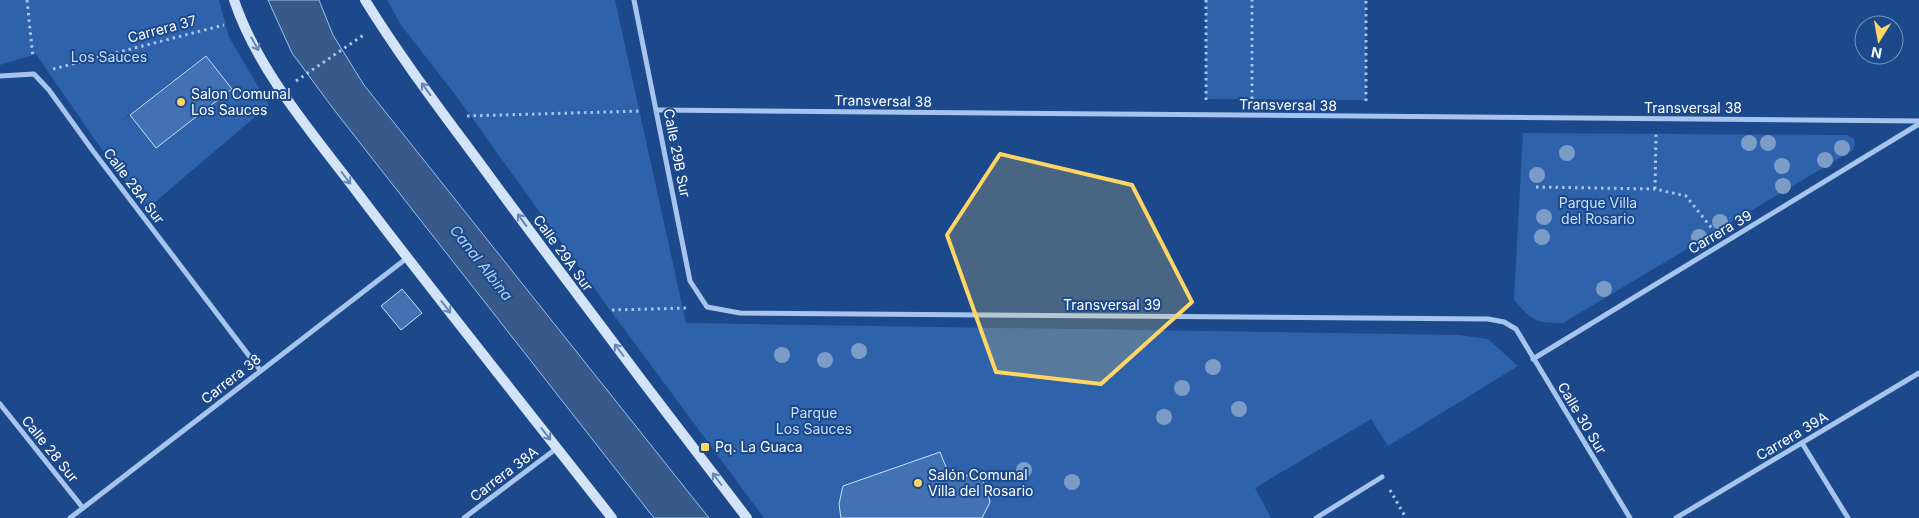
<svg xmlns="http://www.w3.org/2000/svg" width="1919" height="518" font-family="Inter,sans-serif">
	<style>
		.green { fill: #2e62aa; fill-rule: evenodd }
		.water { fill: #385a8b; stroke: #99bfef }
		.building { fill: #4372b4; stroke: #ccdffa }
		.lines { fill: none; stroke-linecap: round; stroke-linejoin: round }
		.path { stroke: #a6c4ed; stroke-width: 3; stroke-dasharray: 2.5 4; stroke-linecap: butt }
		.street { stroke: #a6c4ed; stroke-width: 5 }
		.secondary { stroke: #d3e3fa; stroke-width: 10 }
		.tree { fill: #7c9cc8 }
		.oneway { stroke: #6587b8 }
		.marked { fill: #ffd663; fill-opacity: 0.2; stroke: #ffd663; stroke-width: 4; stroke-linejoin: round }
		.poi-dot { fill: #ffd663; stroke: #1b498c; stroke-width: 2 }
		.labels { text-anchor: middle; stroke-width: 4; stroke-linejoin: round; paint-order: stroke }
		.street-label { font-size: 14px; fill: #fff; stroke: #1b498c }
		.park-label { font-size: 14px; fill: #ccdffa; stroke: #1b498c }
		.poi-label { font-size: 14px; fill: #fff; stroke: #1b498c; text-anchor: start }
		.water-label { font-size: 15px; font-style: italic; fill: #b2cff4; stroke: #1b498c }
	</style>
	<rect width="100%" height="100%" fill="#1b498c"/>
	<g class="green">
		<path d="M0,0H219L229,37L269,105L147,209L95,140L36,54L0,65ZM206,55L232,89L156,148L130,115L121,121Z"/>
		<polygon points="387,0 615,0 686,323 1459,335 1488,339 1518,366 1388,446 1371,419 1255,488 1271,518 764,518 610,310 457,97 401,25"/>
		<polygon points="1206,0 1366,0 1366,100 1206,99"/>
		<path d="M1523,133L1838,135H1847L1854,139L1855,145L1853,150L1563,323C1536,323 1531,321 1514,299Z"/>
	</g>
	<polygon class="water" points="268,0 319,0 333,35 364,85 709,518 654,518 335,111 292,53"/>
	<g class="building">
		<polygon points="206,56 232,89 156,148 130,115"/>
		<polygon points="402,289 422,313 401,330 381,306"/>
		<polygon points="940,452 950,477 960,475 970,476 982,481 986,485 990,502 982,518 841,518 839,504 843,486"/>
	</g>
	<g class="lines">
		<g class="path">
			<polyline points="27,0 33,58"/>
			<polyline points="1206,0 1206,100"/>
			<polyline points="53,69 224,25"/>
			<polyline points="296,81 365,34"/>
			<polyline points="1252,99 1252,0"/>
			<polyline points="1366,101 1366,0"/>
			<polyline points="467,116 641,111"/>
			<polyline points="1536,187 1655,189 1686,196 1714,231"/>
			<polyline points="1655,189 1656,134"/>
			<polyline points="612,310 688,308"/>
			<polyline points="1390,490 1406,518"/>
		</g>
		<g class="street">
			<polyline points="634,0 690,281 707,307 740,313 1488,319 1504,322 1516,329 1630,518"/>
			<polyline points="0,76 34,74 49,90 93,151 260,370"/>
			<polyline points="657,110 1919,121"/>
			<polyline points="1533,359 1919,124"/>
			<polyline points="0,404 83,508"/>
			<polyline points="1802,443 1848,518"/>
			<polyline points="70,518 407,258"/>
			<polyline points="464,518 557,448"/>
			<polyline points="1316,518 1382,477"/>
			<polyline points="1676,518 1919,373"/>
		</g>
		<g class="secondary">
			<path d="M234,0C258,72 315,136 360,196C443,305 528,411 612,518"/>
			<path d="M365,0C405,65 453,126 498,188C580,299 663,409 747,518"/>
		</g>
	</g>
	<g class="tree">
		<circle cx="1749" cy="143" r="8"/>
		<circle cx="1768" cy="143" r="8"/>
		<circle cx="1842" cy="148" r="8"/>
		<circle cx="1567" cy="153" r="8"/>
		<circle cx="1825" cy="160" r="8"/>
		<circle cx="1782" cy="166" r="8"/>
		<circle cx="1537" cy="175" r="8"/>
		<circle cx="1783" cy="186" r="8"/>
		<circle cx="1544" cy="217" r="8"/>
		<circle cx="1720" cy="222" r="8"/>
		<circle cx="1542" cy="237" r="8"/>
		<circle cx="1699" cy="237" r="8"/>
		<circle cx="1604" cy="289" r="8"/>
		<circle cx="859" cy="351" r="8"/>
		<circle cx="782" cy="355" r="8"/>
		<circle cx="825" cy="360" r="8"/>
		<circle cx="1213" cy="367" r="8"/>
		<circle cx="1182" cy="388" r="8"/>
		<circle cx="1239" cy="409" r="8"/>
		<circle cx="1164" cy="417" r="8"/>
		<circle cx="1024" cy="470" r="8"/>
		<circle cx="1072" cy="482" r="8"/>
	</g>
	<defs><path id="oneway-shaft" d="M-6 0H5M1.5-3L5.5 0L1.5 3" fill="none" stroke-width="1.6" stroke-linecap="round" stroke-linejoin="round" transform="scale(1.25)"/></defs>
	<g class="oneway">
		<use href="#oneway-shaft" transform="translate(255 44) rotate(61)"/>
		<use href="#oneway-shaft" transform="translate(426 89) rotate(-126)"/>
		<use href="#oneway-shaft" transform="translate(346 178) rotate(53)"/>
		<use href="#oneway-shaft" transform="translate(522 220) rotate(-126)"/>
		<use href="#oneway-shaft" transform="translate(446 307) rotate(52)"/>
		<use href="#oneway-shaft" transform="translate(619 350) rotate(-127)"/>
		<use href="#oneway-shaft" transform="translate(546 434) rotate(52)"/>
		<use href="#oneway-shaft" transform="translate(717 479) rotate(-127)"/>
	</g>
	<path class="marked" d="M1000,154L1132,185L1192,302L1101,384L996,372L947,235Z"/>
	<g class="poi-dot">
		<circle cx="181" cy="102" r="5"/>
		<rect x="700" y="442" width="10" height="10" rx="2.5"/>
		<circle cx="918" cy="483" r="5"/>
	</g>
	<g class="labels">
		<g class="street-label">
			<text transform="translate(162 29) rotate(-15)" y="5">Carrera 37</text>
			<text transform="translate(883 101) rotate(1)" y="5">Transversal 38</text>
			<text transform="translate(1288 105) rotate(1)" y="5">Transversal 38</text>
			<text x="1693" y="113">Transversal 38</text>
			<text transform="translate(677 153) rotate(79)" y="5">Calle 29B Sur</text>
			<text transform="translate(134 186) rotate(53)" y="5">Calle 28A Sur</text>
			<text transform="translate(1720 232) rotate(-31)" y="5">Carrera 39</text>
			<text transform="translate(563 253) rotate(54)" y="5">Calle 29A Sur</text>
			<text x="1112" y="310">Transversal 39</text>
			<text transform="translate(231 379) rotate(-38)" y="5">Carrera 38</text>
			<text transform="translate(1582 418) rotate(59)" y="5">Calle 30 Sur</text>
			<text transform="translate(1792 436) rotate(-31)" y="5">Carrera 39A</text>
			<text transform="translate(50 449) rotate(51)" y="5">Calle 28 Sur</text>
			<text transform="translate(504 474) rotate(-37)" y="5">Carrera 38A</text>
		</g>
		<g class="park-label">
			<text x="109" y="62">Los Sauces</text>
			<text x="1598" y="208">Parque Villa<tspan x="1598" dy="16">del Rosario</tspan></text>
			<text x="814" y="418">Parque<tspan x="814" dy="16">Los Sauces</tspan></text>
		</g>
		<g class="poi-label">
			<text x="191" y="99">Salon Comunal<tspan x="191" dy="16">Los Sauces</tspan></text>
			<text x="715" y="452">Pq. La Guaca</text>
			<text x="928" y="480">Salón Comunal<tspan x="928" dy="16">Villa del Rosario</tspan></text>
		</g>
		<g class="water-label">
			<text transform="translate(481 263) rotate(52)" y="5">Canal Albina</text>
		</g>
	</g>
	<g transform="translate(1879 40) rotate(191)"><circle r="24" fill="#1b498c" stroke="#7692ba"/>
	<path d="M0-4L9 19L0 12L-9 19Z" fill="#ffd663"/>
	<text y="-8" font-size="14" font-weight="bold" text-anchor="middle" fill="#ffffff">N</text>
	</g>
</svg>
